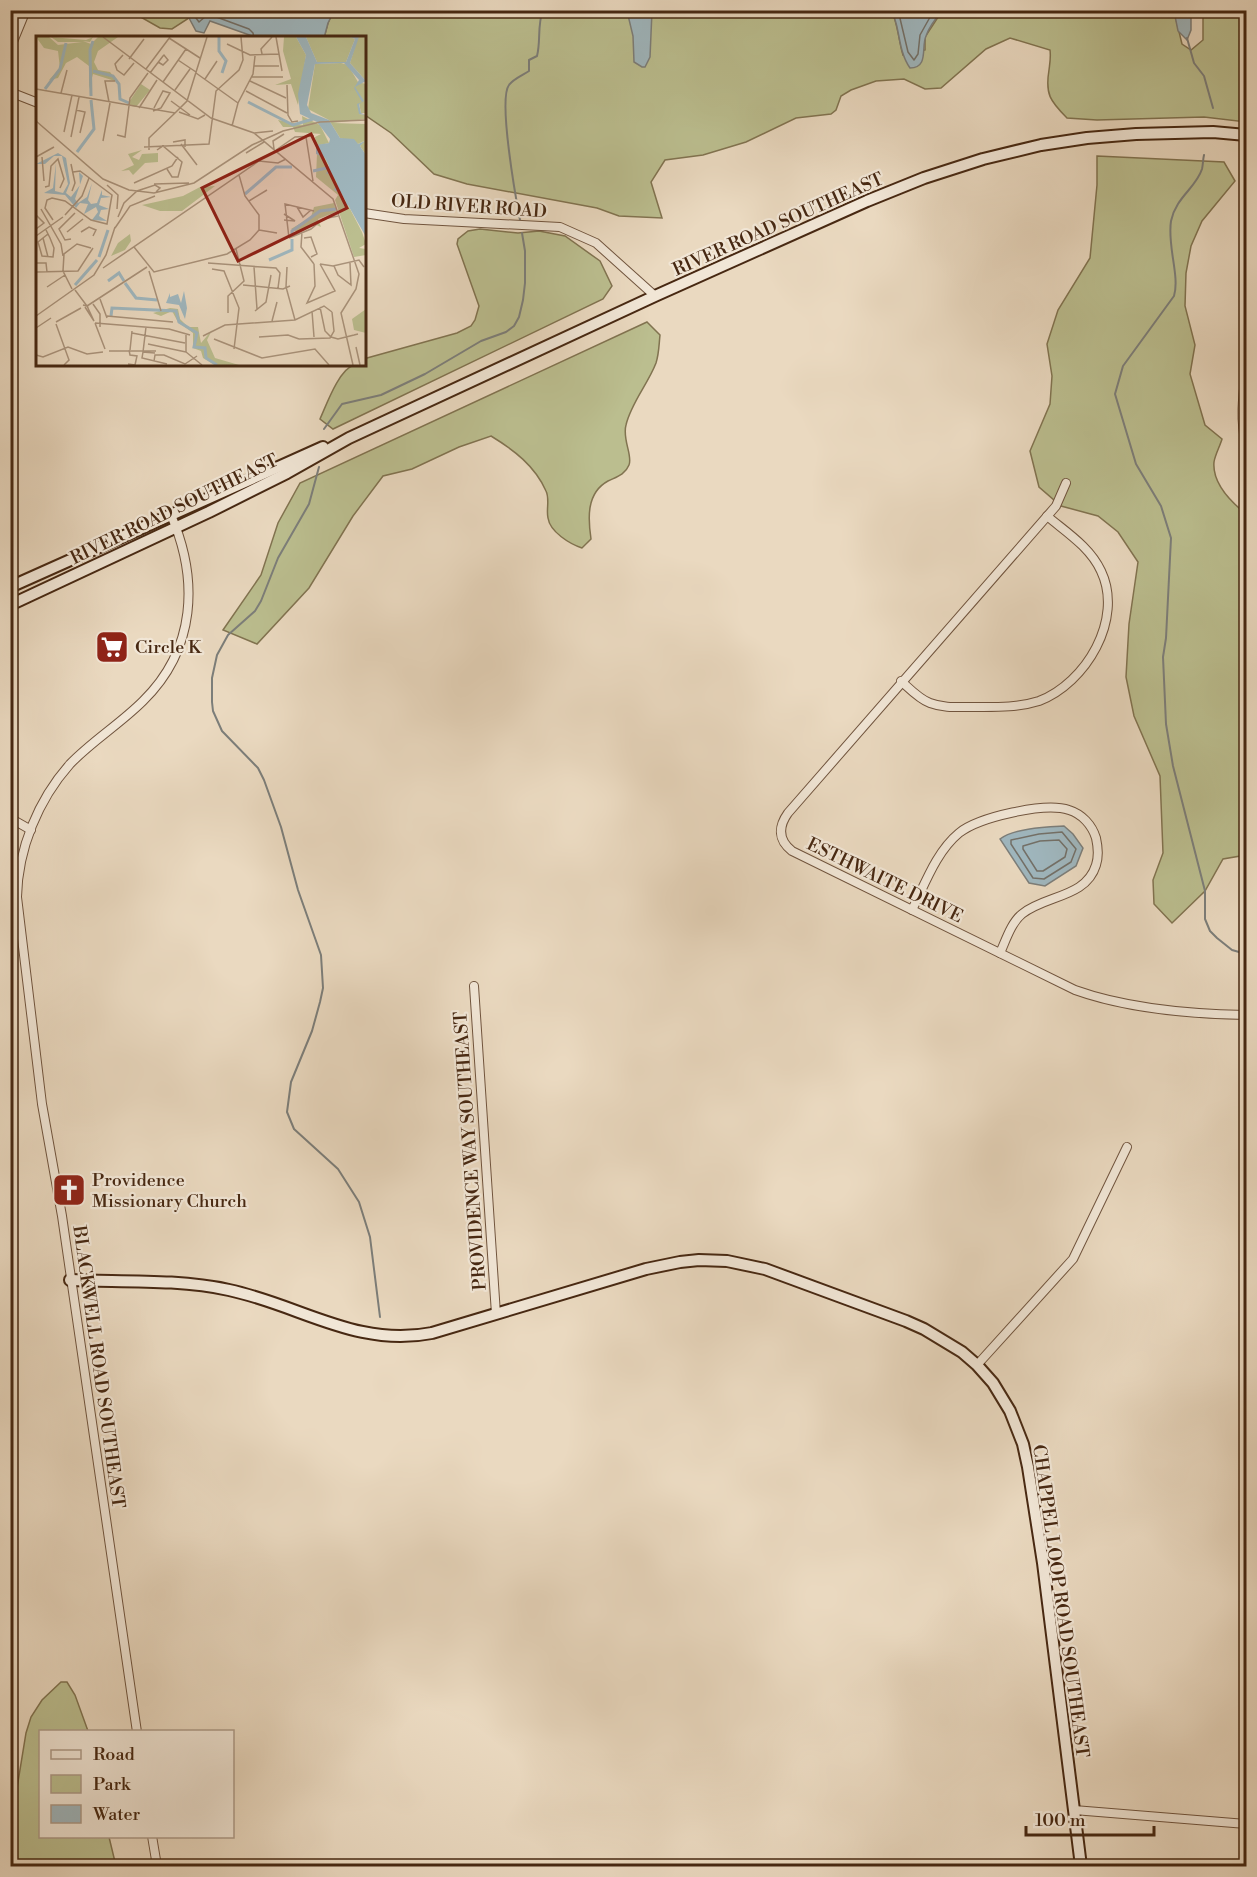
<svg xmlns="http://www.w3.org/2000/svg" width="1257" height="1877" font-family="'Libre Bodoni',serif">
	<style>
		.green { fill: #bbbe8f; stroke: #817350; stroke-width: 1.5 }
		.water { fill: #9fb7bf; stroke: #7c7e7a; stroke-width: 1.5 }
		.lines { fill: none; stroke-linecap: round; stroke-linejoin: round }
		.shore { stroke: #737068; stroke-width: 1.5 }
		.stream { stroke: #7c7e7a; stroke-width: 2 }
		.street-casing { stroke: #70543e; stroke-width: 10 }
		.secondary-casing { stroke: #472812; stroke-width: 14 }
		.street { stroke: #f1e6d6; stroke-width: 8 }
		.secondary { stroke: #f1e6d6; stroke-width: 10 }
		.labels { text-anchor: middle; stroke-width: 4.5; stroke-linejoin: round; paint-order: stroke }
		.street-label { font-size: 18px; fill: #472812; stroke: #f1e6d6 }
		.poi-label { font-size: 18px; fill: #472812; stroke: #f1e6d6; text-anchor: start }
		.inset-river { fill: none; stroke: #9fb7bf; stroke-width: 3 }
		.inset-road { fill: none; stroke: #a9927a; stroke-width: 1.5 }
		.view { fill: #8f2418; fill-opacity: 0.15; stroke: #8f2418; stroke-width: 3 }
		.inset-edge { fill: none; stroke: #472812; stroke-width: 3 }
	</style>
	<rect width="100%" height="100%" fill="#ead9c0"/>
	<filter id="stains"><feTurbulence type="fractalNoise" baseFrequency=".00333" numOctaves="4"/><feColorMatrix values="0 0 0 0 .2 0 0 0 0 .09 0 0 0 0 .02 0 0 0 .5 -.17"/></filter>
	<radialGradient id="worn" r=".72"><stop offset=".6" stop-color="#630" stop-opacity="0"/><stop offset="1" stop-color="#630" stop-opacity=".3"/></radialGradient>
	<g class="green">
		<path d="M334,10L891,11C897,18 899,43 903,55L925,50V37L942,11H1174L1182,44L1191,50L1203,40V11H1246V122L1204,117L1097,120L1067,118C1050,101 1045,94 1049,70C1050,62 1051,57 1050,50L1010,38L986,49L941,88L925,89L904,79L876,81L851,90L841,96L836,110L831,114L796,118L746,142L703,155L665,160L651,182L662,218L619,216L597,208L467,184L434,174L391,133L365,115L364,38H324L328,23Z"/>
		<polygon points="130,11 175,11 180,15 189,18 172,29 160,28"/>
		<path d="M1097,156L1224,162L1235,181L1202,221L1191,246L1186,273L1185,306L1195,345L1190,374L1205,425L1222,439C1220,446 1215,455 1214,462C1212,484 1231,502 1246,514V736L1241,757L1246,792V855L1223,859L1205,891L1172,923L1154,904L1153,880L1163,853L1160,776L1134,716L1126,677L1129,624L1138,562L1118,532L1098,516L1061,506L1039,487L1030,451L1050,404L1052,376L1047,344L1058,310L1090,258L1097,185Z"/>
		<path d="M480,229L518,233L539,231L565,236L600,261L612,286L603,299L333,429L320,419C326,406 339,369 354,365C355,364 363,364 364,364L365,359L367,358L457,333L471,326L475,320L479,306L457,244L458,239L468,231Z"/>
		<path d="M647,322L660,335C659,344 659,354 656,363C648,384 631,403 626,425C622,439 633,456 629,465C625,475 616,477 608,481C586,493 588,519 591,539L582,548C570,544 550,532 548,518C546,510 550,499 546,491C535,466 514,450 491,436L459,447L412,469L383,476L353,516L309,588L257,644L223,630L261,575L278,523L300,483Z"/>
		<polygon points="61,1682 67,1682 75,1695 88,1731 40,1732 40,1836 109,1837 116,1866 11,1866 11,1806 17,1788 26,1733 31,1717 42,1700"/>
	</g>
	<g class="water">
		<polygon points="175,11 334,11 328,23 324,38 255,37 210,21 204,33 196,31 189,18 180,15"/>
		<polygon points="627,11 652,11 650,57 645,67 642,67 634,62 633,36"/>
		<path d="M891,11H942C936,18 929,27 926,36C921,47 929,68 910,68C897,50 900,22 891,11Z"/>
		<polygon points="1174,11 1191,11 1191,30 1187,40 1178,31"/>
		<path d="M1064,826L1073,834L1083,848L1076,866L1045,886L1029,883L1000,839C1014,828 1047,827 1064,826Z"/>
	</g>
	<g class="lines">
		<g class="shore">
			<polyline points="185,10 193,14 199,22 206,16 211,15 249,29 253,33 254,38"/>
			<polyline points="898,10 908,52 914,60 918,54 920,35 934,10"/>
			<polygon points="1062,832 1076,849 1071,862 1044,879 1033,878 1011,844 1011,840 1039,834"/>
			<polygon points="1059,840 1067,849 1065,857 1043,871 1037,871 1023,849 1023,846 1040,841"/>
		</g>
		<g class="stream">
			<polyline points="1187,38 1194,63 1204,76 1213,108"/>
			<path d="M1204,155C1203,159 1203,165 1202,169C1196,188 1176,197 1171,221C1167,246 1180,276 1174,296L1123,366L1115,394L1136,464L1161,506L1171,538L1166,638L1163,657L1166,724L1173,766L1205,891V919L1210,931L1217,938L1232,950L1246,954"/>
			<path d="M520,220C516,199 498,99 509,85C513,79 523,75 529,71V60L537,56C541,41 537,25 543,10"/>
			<polyline points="324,429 342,404 381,395 425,374 481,341 506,332 514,326 519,317 523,300 525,283 525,251 522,233"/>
			<polyline points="319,467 309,504 278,558 261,601 255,611 228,635 217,655 212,678 212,702 213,711 222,731 258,768 264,780 281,827 298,890 321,955 323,988 320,1002 312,1031 291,1082 287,1112 294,1129 338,1169 359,1202 370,1237 380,1317"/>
		</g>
		<defs>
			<g id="street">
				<polyline points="10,49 26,10"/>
				<polyline points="10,92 38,103"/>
				<polyline points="364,213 404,219 560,227 596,243 655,296"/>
				<path d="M1246,370C1243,396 1240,419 1246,445"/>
				<path d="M1066,483L1056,506L788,813C778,827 778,840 792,851L1075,990C1128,1009 1191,1014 1246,1015"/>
				<path d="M901,681C910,689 919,699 930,703C943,708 957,707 971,707C994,707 1017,708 1039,701C1086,683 1124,619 1101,571C1090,547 1066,532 1047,516"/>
				<polyline points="10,818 31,830"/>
				<path d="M912,910C925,884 936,852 959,833C979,817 1045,802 1069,810C1082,814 1092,825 1096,838C1098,847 1099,856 1096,865C1086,898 1045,895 1022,914C1011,923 1006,940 1000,953"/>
				<polyline points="474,986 496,1314"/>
				<polyline points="977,1365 1073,1259 1127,1147"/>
				<path d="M137,1732L62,1216L42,1104L17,897C18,849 38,800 70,764C92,741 120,724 143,701C196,649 199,580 171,515"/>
				<polyline points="1074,1810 1246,1824"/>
				<polyline points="152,1836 157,1866"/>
			</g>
			<g id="secondary">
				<polyline points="10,587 323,447"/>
				<polyline points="10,605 209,512 287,473 349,438 655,296 867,201 924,178 983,159 1041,145 1087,138 1136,134 1213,132 1246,135"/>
				<path d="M70,1280C121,1282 179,1279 229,1290C300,1305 357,1348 432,1333L646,1269L680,1262L699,1260L727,1261L765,1269L906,1321L924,1329L962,1352L977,1365L993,1383L1010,1411L1023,1444L1028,1467L1043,1563L1081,1866"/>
			</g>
		</defs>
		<use href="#street" class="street-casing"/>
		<use href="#secondary" class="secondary-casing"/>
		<use href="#street" class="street"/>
		<use href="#secondary" class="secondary"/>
	</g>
	<defs>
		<symbol id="supermarket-square" viewBox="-11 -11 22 22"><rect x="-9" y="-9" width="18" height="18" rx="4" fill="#8f2418" stroke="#f1e6d6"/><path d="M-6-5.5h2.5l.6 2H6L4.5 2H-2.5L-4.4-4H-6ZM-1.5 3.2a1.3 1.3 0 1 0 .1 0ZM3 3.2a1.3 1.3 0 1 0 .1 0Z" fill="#fff"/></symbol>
		<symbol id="church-square" viewBox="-11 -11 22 22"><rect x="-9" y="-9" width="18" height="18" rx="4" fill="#8f2418" stroke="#f1e6d6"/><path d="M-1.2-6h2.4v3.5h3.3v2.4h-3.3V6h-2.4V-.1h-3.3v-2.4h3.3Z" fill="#fff"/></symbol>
	</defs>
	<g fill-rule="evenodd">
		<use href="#supermarket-square" x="93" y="628" width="38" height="38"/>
		<use href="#church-square" x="50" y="1171" width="38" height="38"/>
	</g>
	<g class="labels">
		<g class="street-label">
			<text transform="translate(469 206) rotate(4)" y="6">OLD RIVER ROAD</text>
			<text transform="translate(778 224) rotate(-24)" y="6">RIVER ROAD SOUTHEAST</text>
			<text transform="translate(174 509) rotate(-26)" y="6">RIVER ROAD SOUTHEAST</text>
			<text transform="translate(885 880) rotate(26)" y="6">ESTHWAITE DRIVE</text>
			<text transform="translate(470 1151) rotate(-94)" y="6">PROVIDENCE WAY SOUTHEAST</text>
			<text transform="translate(99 1367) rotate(82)" y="6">BLACKWELL ROAD SOUTHEAST</text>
			<text transform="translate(1061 1601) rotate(82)" y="6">CHAPPEL LOOP ROAD SOUTHEAST</text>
		</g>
		<g class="poi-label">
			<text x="135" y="653">Circle K</text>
			<text x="92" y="1186">Providence<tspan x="92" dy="21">Missionary Church</tspan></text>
		</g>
	</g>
	<g transform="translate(36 36)">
		<rect width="330" height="330" fill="#ead9c0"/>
		<path d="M0,1H13L22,9L46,6H22L15,1L50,4L57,1L54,6L47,5L55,8L62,1H82L62,15L58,26L62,34L74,36L82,46L57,38L53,53V30L41,21L30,27L22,42L13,44L24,32L22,15L8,12ZM248,1H260L270,19L262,69L255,48L239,49L255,43L247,15ZM270,1H314L319,3L310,26H281ZM322,1H330V45L314,27ZM305,27L312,29L322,46L330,48V77H325L323,67V78L330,79V83L297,87L330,88V119L324,110L328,105L322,108L304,102L293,84L272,73L279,28ZM105,48L114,54L100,71L91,69ZM266,80L284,89L293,107L280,110L279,101L285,98L259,96L257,91H247L242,84L267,89ZM106,114L96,121L103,124L106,118L122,117V126L109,127L97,139L93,134L85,135L98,129L92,118ZM281,118L289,122L301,147L300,154L310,166L307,169H312L326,196L330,208L323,212L330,213V219L318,221L299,164L302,159L280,141ZM179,150L146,175H124L106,169L147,160L164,151ZM298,167L300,176L282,183L285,191L278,188L261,196L255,193L275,181L278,171ZM94,198L95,205L89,214L75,220L82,207ZM134,272L142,273L144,283L152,291H162L165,307L176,294L171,304L179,322L203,329H179L167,322L165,315L157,312V297L142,286L136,275L125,280L117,277ZM330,273V297L318,294L316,283Z" fill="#bbbe8f"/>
		<path d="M260,1H270L281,26H310L319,3L314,1H323L314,27L330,45L319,51L328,65L323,68L325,77L330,79L323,78L321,68L326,66L318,52L323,44L308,27L279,28L271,69L275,77L293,84L304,102L318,103L322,108L329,105L324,110L330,119V201L312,169H307L310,166L305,157L298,154L301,147L295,137L290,138L294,132L289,122L280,118V109L293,107L294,103L281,86L264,78L262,58L270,19ZM22,117L30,122L34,147L30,157L35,161L44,149L43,136L47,140L39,163L42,167L51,161L56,147L52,164L55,168L61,167L66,154V159L75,161L65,162L63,169L73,173L65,174L63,180L71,185L56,184L62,176L60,171L48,178L52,168L44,167L40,172L29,159L8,157L17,152L20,127L19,155L27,157L32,148L26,120H18L9,128H0ZM148,255L151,272L149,283L143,269L130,267L134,257V261L142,258L145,267Z" fill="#9fb7bf"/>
		<path class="inset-river" d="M183,1V15L190,25L186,37M57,35L77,40L83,48L84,63L93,67M9,53L24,33L30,7M55,60L54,14L57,5M212,66L257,89L277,83M41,116L58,93L55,64M277,135L295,131M209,158L240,131H256M256,200V195L284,175L300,173M63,221L72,194M233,224L256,214V203M72,245L83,237L88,245M89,247L100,262L121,264M39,249L61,224M75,280L76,272L140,275L143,286L161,297L158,311L169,312L170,322L181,329"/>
		<path class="inset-road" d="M67,1L175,82L218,97L297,163L323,238L320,253L305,277L317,329M240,1L246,35M133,2L164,22M191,8L214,19L243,18M226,18L225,13L236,1M87,19L79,28L81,34L88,39L98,27M93,23L108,3M142,24L160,36M218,30H243M110,33L134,1M114,37L117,33L127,20L128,19L132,24L127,29L122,26M160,37L202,67M216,41H247M169,43L181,25M214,45L250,62M127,46L150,13M251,49L252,79L256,86L262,85M0,53L139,77L151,65L171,1M139,54L154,33M210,55L251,77M25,57L31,34M135,65L154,79M73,66L69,45H79M103,72L121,44M40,74L49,76L44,97M117,75L125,72L134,57L127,55L118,72M143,76L162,83L169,79M0,85L67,143L93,154L118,157L158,147L216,109L247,95L284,86L330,84M196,90L202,67L217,38L219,20M28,96L36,59M218,97L237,95M81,99L89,101L94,62L112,37M35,101L43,61M270,101L277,145M67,105L74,67M137,106L149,104V111M145,108L161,129M108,111L173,108L180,55L203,34L207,24L205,1M238,113L237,105L248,98M113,114V102L139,77M121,114L127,110L146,126L142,141H136L131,133M240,114L259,101L278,100M210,117L228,106M0,121L18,111M6,121L8,145M35,128L39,147L36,155M98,147L136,130L142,121M118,148L153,147M71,149L82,159L81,173M9,151L13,150L15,130L22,123L28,143L24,152M213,165L231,154M261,171L267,181L275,174M5,173L25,208L27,220M248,178L259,185L248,184M0,179L8,187L0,193M29,179L46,160L53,142M82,181L88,167L101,155L119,149L124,152L120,156M17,184L9,172L11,164L16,162L29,165L55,184L71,188L76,159L44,135L37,136M79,192L94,170L119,160M10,194L14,202L18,212L17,221L6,220L2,206L12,198M223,194L241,197M31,196L47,183M45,196L53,191L60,194L57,200M266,196L265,211L278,228M0,200L27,181M7,202L12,221M253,202L249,168L278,175M253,202L275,193L287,183L302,180M268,202L275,201L281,218L275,221M35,203L29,204L23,193L39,177M98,211L118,236L191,218L214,204L223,194V179L209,160L203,139M0,227H10L11,236M172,227L240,232L244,237L242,252M278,228L279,250L271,267L299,255L284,228M284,228L297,230L323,224L328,231M298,230L302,239L315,249L314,227M218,231L221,273M251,231L250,251L259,284M67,232L223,125L242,127L250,123M176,233L188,235L203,272L198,313M113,235L125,275M0,236L42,235L57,212M207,249L247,253L254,250M11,251L29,239M36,253L27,235L28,218L41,208L55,212M39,254L51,270L47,269M64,263L71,282M57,268L64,278V291M51,270L111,231M49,271L58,285L51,270M284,271L289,295L295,301L302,303L322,298L318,299M219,275L230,266L235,239M276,275L278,301M192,277V260L208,245L200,213M0,280L58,239L70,219L79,191M71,280L137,286M236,285L241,266M20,286L45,272M59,287L133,293L154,299M59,287L69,313M20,288L33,324L28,329M110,291L107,316L119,317M0,292L15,282M96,297L149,307M150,299V316L166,329M167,300L189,289L259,284L288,270L296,276M223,301L252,299L263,303M178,303L226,322L279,313L293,329M263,303L294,302L298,295L296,276M112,308L150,316M320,311L324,329M94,314L96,295M73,315H120M107,316L106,322L131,328M0,319L7,321L32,311L51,318L67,316M118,325L119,319H128L149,328L161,320M92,328L99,329L101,320L94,319L93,314"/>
		<path class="view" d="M275,98L311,172L202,225L166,152Z"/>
		<rect width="330" height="330" class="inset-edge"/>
	</g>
	<rect width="1257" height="1877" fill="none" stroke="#ead9c0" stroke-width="36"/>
	<rect x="12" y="12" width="1233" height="1853" fill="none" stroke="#472812" stroke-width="3"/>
	<rect x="18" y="18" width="1221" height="1841" fill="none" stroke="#472812" stroke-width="1.5"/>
	<rect x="39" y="1730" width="195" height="108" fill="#f1e6d6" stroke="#ad9a88" stroke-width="1.5"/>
	<rect x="51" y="1750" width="30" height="9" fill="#f1e6d6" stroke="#ad9a88" stroke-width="1.5"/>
	<text x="93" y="1760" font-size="18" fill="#472812">Road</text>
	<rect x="51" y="1775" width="30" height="18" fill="#bbbe8f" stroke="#ad9a88" stroke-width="1.5"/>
	<text x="93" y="1790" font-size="18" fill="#472812">Park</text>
	<rect x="51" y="1805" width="30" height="18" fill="#9fb7bf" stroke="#ad9a88" stroke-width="1.5"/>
	<text x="93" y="1820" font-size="18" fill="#472812">Water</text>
	<path d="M1026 1826v9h128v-9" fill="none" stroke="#472812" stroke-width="3"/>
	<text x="1035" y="1826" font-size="18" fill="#472812" stroke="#f1e6d6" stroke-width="4.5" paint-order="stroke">100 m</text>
	<rect width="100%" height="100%" filter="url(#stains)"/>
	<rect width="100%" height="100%" fill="url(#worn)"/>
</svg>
